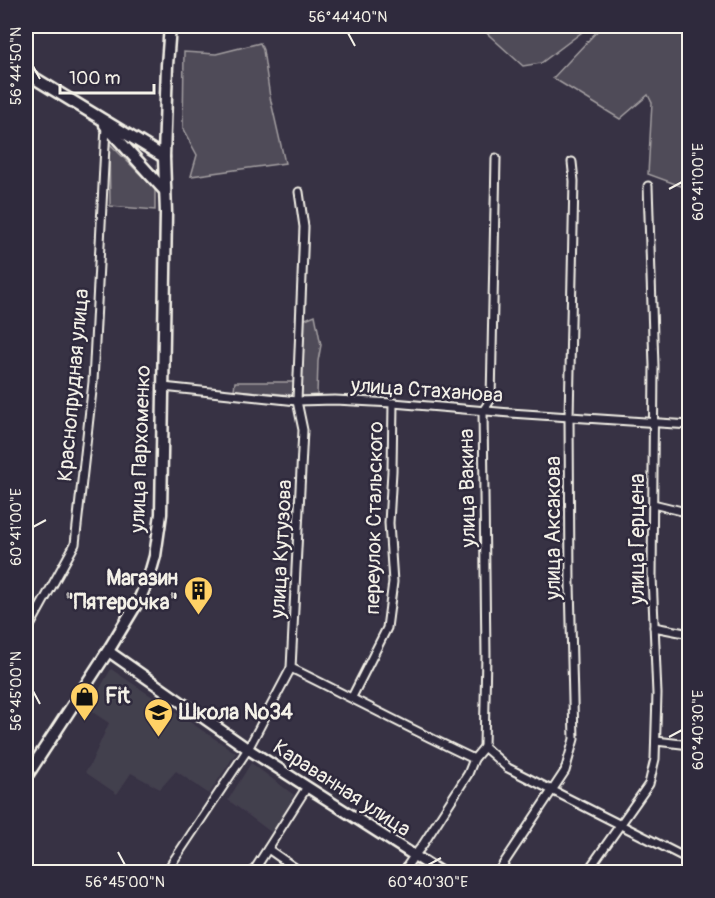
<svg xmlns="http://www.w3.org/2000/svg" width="715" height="898" font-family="Pangolin,sans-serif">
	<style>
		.built { fill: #433f4e }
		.green { fill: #504b59; stroke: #a29ea0; stroke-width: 1.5 }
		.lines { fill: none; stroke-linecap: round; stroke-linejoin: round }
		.minor-casing { stroke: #f4f1e8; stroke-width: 11 }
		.tertiary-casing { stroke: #f4f1e8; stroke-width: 14 }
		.secondary-casing { stroke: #f4f1e8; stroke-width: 15 }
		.primary-casing { stroke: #f4f1e8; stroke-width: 15 }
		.minor { stroke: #2f2a3d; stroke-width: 7 }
		.tertiary { stroke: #2f2a3d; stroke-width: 9 }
		.secondary { stroke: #2f2a3d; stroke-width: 10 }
		.primary { stroke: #2f2a3d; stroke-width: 10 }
		.ticks { fill: none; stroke: #f4f1e8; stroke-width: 2 }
		.labels { text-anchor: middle; stroke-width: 5; stroke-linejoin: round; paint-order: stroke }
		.street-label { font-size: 21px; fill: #f4f1e8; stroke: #2f2a3d }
		.poi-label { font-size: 21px; font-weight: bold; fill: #f4f1e8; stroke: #2f2a3d; text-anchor: start }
		.neatline { fill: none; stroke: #f4f1e8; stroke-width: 2 }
		.ticks-label { font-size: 15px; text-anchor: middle; fill: #f4f1e8 }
	</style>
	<rect width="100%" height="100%" fill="#373244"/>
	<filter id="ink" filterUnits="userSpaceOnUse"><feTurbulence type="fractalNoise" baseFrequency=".0167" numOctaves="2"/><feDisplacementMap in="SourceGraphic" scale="12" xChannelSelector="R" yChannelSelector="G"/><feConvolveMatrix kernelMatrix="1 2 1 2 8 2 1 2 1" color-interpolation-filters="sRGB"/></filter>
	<g filter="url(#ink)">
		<g class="built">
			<polygon points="111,669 236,753 209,794 176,771 160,789 131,773 117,794 85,772 90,765 109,723 88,709"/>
			<polygon points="251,763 294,795 272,833 228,800"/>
		</g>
		<g class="green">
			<polygon points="479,26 590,26 541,63 523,66"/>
			<polygon points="602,26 689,26 689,189 648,174 652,103 648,95 620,119 553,78"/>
			<polygon points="260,43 263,50 270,97 285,163 191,176 197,155 183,129 184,52 216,54"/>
			<polygon points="109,143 155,189 155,210 110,206"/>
			<polygon points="315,315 321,345 318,361 317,395 304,396 234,390 235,382 294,382 303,320"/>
		</g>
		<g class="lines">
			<defs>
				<g id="minor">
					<polyline points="163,387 297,401 335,400 393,403 510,413 690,425"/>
					<polyline points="653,504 690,513"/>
					<polyline points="654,627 690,634"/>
					<polyline points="26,633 75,544 93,382 106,126"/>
					<path d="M291,668C352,698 412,730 474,759L484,747L508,768L690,860"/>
					<polyline points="352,697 387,628 393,582 389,523 392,471 393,403"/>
					<polyline points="656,741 690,745"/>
					<polyline points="484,747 486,655 483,411 491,399 496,158"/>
					<polyline points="268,849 301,872"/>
					<polyline points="166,872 248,749 291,668 303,430 297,401 304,227 299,192"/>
					<polyline points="253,872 307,787"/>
					<polyline points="403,872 414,856 422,846 468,774 474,759"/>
					<polyline points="498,872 565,771 574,739 570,584 569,417 574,181 572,162"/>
					<polyline points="587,872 649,784 655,759 657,694 652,576 654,366 648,186"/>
				</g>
				<polyline id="tertiary" points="108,651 248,749 440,872"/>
				<g id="secondary">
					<polyline points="26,73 164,157"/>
					<polyline points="105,125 165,191"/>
				</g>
				<polyline id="primary" points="26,777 108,651 140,598 149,577 155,556 161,514 166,213 164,157 167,65 170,26"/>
			</defs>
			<use href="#minor" class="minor-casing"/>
			<use href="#tertiary" class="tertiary-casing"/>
			<use href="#secondary" class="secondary-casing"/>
			<use href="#primary" class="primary-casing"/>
			<use href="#minor" class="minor"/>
			<use href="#tertiary" class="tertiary"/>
			<use href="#secondary" class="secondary"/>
			<use href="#primary" class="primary"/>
		</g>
	</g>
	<path class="ticks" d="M348,33L355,46M33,66L40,79M669,189L682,182M33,527L46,520M33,691L40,704M669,737L682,730M118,852L125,865M428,865L441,858"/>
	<defs>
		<symbol id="building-pin" viewBox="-11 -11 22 30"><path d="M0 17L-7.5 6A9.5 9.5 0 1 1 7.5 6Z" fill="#ffd166" stroke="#2f2a3d"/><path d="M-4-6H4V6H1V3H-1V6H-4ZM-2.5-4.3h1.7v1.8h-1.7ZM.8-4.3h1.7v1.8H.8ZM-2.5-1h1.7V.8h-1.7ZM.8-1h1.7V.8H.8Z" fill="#111"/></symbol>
		<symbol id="shop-pin" viewBox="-11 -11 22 30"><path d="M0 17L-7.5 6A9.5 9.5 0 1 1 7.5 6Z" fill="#ffd166" stroke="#2f2a3d"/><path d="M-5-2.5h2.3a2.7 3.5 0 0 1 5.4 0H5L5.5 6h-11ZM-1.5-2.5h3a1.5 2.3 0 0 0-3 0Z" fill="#111"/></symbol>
		<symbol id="school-pin" viewBox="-11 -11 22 30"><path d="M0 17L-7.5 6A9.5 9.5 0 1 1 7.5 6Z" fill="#ffd166" stroke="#2f2a3d"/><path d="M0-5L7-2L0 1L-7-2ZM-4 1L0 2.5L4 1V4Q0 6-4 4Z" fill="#111"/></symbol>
	</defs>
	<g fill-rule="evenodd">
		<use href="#building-pin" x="182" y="574" width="33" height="45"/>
		<use href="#shop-pin" x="68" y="680" width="33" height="45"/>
		<use href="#school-pin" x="142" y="696" width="33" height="45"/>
	</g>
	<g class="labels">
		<g class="street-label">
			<text transform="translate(73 385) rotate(-85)" y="7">Краснопрудная улица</text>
			<text transform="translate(427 390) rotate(4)" y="7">улица Стаханова</text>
			<text transform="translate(140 449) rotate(-88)" y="7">улица Пархоменко</text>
			<text transform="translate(467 488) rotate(-91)" y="7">улица Вакина</text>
			<text transform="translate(374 518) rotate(-89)" y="7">переулок Стальского</text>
			<text transform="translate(553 528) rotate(-90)" y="7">улица Аксакова</text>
			<text transform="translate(637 539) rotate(-90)" y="7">улица Герцена</text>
			<text transform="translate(281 549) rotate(-87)" y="7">улица Кутузова</text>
			<text transform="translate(342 788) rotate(33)" y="7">Караванная улица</text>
		</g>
		<g class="poi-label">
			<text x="178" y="585" text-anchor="end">Магазин<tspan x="178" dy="24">"Пятерочка"</tspan></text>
			<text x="105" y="703">Fit</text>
			<text x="179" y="719">Школа №34</text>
		</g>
	</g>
	<rect width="715" height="898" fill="none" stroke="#2f2a3d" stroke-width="66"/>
	<path d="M60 84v9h94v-9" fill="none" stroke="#f4f1e8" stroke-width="3"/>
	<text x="69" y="84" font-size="18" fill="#f4f1e8" stroke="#2f2a3d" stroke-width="4.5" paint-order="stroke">100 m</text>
	<rect x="33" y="33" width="649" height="832" class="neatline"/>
	<g class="ticks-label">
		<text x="348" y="22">56°44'40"N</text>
		<text transform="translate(16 66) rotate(-90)" y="5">56°44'50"N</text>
		<text transform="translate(698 182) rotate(-90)" y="5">60°41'00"E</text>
		<text transform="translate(16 527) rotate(-90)" y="5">60°41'00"E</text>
		<text transform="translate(16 691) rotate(-90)" y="5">56°45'00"N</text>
		<text transform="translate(698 730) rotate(-90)" y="5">60°40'30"E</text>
		<text x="125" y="887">56°45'00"N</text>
		<text x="428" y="887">60°40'30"E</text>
	</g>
</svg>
